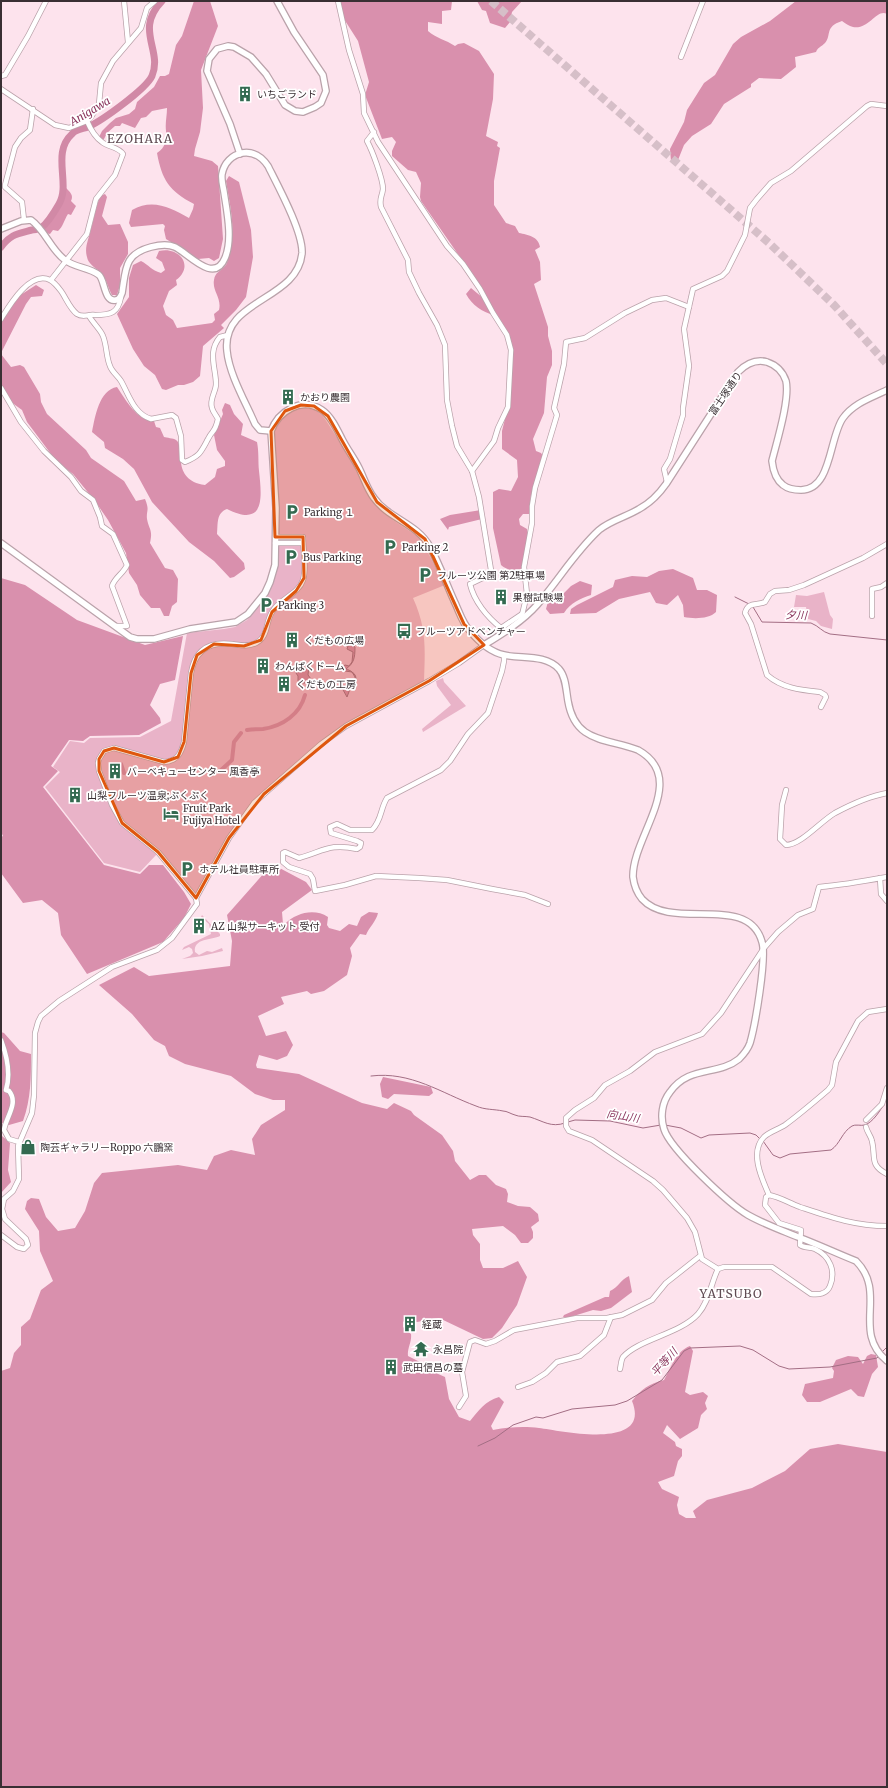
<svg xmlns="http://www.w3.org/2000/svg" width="888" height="1788" font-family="Merriweather,'Noto Sans JP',serif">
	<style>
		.green { fill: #e9b3c8 }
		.forest { fill: #d990ad }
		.water { fill: #d189a6; stroke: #a36e84 }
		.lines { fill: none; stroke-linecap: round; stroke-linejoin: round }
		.stream { stroke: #a36e84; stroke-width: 1 }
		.canal { stroke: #d189a6; stroke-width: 4 }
		.river { stroke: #d189a6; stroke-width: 7 }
		.motorway-tunnel { stroke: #d6bfc8; stroke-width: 8; stroke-dasharray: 8 4; stroke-linecap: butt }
		.minor-casing { stroke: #baa2aa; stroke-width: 6 }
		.tertiary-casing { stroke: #baa2aa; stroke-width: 8 }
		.minor { stroke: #fff; stroke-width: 4.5 }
		.tertiary { stroke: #fff; stroke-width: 5.5 }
		.marked { fill: #df570e; fill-opacity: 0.2; stroke: #df570e; stroke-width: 3; stroke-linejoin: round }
		.labels { text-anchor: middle; stroke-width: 3.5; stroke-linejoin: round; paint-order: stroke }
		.poi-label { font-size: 10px; fill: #392f33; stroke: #fff; text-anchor: start }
		.street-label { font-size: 10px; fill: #392f33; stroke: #fff }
		.water-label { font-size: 11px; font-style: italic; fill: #8a345c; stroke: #fff }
		.quarter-label { font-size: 12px; letter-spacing: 1px; fill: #604b53; stroke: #fff }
	</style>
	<rect width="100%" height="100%" fill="#fde3ed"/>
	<g class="green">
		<path d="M306,408L315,410L322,415L327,422L347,453L375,505L393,520L420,538L445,585L413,598C427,629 425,648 424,682L350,721L332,734L254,800L196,896L157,854L140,872L104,863L45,787L60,772L53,767L70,741L84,743L90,738L140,737L171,721L187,633L224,629L235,627L247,620L270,591L278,567L279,514L274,436C277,418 288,409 306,408Z"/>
		<polygon points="824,592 830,615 833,619 832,629 821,626 816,621 808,619 806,607 794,607 796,595 807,596"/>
		<polygon points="443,678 444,682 466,706 423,732 422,729 451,705 437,686 436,681"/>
		<path d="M202,915L220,934V936C212,940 193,938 195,952L199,955L207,951L212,952L222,948L223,951L202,956L182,959L190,956L193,953L192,949L189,947L182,950L184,947L211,934L209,924L201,917Z"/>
	</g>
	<g class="forest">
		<path d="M194,1H210L218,26L201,70L203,108L200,132L195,149L194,156L212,161L218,166L223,239L219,258L214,261L209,258L198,259L166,239L164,230L165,226L163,224L131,227L129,223L132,210C153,198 171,208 189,218L193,209L194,204C169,191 162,180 157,153C166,147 166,141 166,131C165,123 167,116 167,108L152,111L146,117L141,118L135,128L122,123L120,126H115L107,133L104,139L102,140L99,137L102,131L110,123L116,118L129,114L135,109L137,102L154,87L160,76H165L169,74L176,45L182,36Z"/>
		<path d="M340,1H452L451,10L442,11V24L428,22V31C436,38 446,40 455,46L458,44L464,43L479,51L494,74L493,99L486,136L498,142L497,146L500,148L494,181V205L506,223L515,226L519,233C528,235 538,236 540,247L535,250L540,262L541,280L534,284L548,327V336L552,351V365L547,377L544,413L533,439L536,451L541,453L543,456L531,495L529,514H523L519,519L520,525L527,529L528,535L521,570C514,572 507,570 501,565L493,528V492L499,489L511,491L518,477L517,460L502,449V431L506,415L511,345L494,315C482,312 472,305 466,294L471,288L483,298L485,293L421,201L420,197L421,183L416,172L408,170L392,156V151L396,142L392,137L382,139L365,95L369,82L358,41L344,19Z"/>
		<polygon points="477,1 522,1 512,12 510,22 505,28 490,23 486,11 482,10"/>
		<path d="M796,1H887V14C877,8 869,30 853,27C849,26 845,23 842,21C824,27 832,35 825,43C821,47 818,47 816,52L795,57L796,67L781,79L759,78L751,84V87L724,104L711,124L692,136L684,145L678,160L671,161L670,149L684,122L687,110L704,83L715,75L733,44L741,37L770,21Z"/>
		<path d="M229,176L239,182L251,230L253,257L246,297L236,310L221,325L224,328L203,346L200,376L193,382L184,385H178L166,390L162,389L155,375L144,366L133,349L117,314L129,297V278L133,265L141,261C149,265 151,270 161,273L165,270L162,262L156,258L159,251C179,246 195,266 176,280L177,285L169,291L163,306L166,315L173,320L177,328L212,323L215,320L214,314L219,310C222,298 212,291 214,280C215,272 221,271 225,266C227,264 228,260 228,257C237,232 230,206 226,181Z"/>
		<path d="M65,187C70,192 74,195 71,201L76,206L71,215L68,214C64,220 63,227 58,231L53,230L50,234L46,233L44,227C53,216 65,205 63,190Z"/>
		<path d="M105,194L107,197L102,216L108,225L120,224L128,242V254L120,268V285L117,295H112C108,288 106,276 99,271C94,267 88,263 87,257C84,247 89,239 91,229C94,218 96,207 100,196Z"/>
		<polygon points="36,285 44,290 42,296 31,297 26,304 1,353 1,323 19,296"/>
		<path d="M1,354L11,367L20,365L24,367L40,394L41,402L47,414L86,450L91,458L124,481L136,501L145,499C150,511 146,510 147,519C149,530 153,529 150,543L165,568L173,570L178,579L177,602L172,606L169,616H164L160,608H151L140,595L137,585L129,573L126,553L108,520L95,501L73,474L57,462L27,422L22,410L11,402L1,385Z"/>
		<path d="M117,387C126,400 137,421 154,421L156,427L160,428L164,437C167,438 173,438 176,440C186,447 170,480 205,485L215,477L217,469L225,466V461L217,450L214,435L223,414L222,410L225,403L230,405L234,414L243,424L241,435L257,442C259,452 258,461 259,471C262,498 265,528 227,509C216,513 218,524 217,534L244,563L245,569L234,577L230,578L214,561L189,542L164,515L152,502L134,469L123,459L105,448L104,442L92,432C95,417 99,390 117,387Z"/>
		<polygon points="481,510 482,519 449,527 448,530 440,519 450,515"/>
		<path d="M673,569L693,578L697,590H707L717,595L716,612C709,619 694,619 684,617L683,605L678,595L667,605L656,603L650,592L619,599L596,613L570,614L571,609L577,605L613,587L615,580L632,576L647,577L659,571Z"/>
		<polygon points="1,578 25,585 77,620 145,645 183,636 175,680 160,684 150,705 160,718 161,723 139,735 90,736 83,741 69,740 51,766 58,771 43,787 104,865 140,874 149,865 163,865 184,892 191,904 184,918 163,942 87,974 61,935 58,913 42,900 23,903 1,873 1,837 3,836 1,832"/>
		<path d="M580,581L592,585L591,595C581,598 570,603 564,613L550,614L546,609L549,598L564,593L571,586Z"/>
		<path d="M272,864L306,882L312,890L282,912L283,924H285C296,913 314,908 328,917L327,925L329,928L340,931L349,924L357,926L361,917L369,912L378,913C376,922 369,927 366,935L360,934L350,948L352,956L347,975L324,991L311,994L307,991L281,997L284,1004L258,1016L266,1036L286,1031L293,1045L287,1056L277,1060L259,1055L256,1065L257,1068L299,1074L362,1103L387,1109L394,1103L411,1111L414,1115L442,1135L453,1151L455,1161L470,1180L479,1175H486L496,1185L506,1189L508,1194L507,1202L518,1206L530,1207L538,1214L539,1221L531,1227L533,1232V1238L528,1243H521L515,1235L503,1226L472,1229L473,1235L480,1244V1260L483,1268H503L518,1261L527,1277L517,1305L502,1328L492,1338L483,1339L439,1318L417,1322L406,1319L403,1322V1327L411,1334C412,1342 407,1348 408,1356L418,1361L427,1369L445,1377L449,1399L459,1417L470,1421C479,1410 485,1401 499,1397L504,1402L491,1426L493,1430C507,1427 525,1426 539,1428C562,1431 652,1451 632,1401C641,1389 649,1384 664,1380C671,1368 676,1351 690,1346L693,1351L685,1392L690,1395L703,1392L708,1396L705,1403L707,1409L701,1415L698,1428L680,1439L667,1425L663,1433L675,1442L676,1446L682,1449V1456L678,1461L674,1476L658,1482L662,1489L679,1497L677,1505L679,1514L686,1518H696L693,1511L707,1500L752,1488L785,1471L810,1449L838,1444L887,1452V1787H1V1371L10,1368L14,1353L21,1345V1327L30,1319L41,1290L53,1281L40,1251L39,1231L25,1209L27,1201L31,1198L39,1199L46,1217L58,1231L75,1228L85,1211L94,1183L102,1173L178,1165L207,1170L214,1156L231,1150L255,1155L252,1139L261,1125L285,1110V1100H273L255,1094L231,1076L185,1064L169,1056L165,1046L154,1040L132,1014L99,985L134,967L149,976L230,966L232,941L227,915Z"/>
		<path d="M1,1032L4,1033L20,1051L31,1054C31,1077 31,1099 23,1121L9,1125L2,1123V1136L10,1143L8,1170L11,1182L1,1193Z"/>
		<polygon points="383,1077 431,1087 433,1093 429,1096 394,1094 388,1099 382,1097 380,1084"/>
		<path d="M629,1276L632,1292L611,1308L601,1311L593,1310L567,1318L563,1317L564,1315L605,1297H609L610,1291C618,1288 621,1279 629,1276Z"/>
		<polygon points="871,1354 876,1355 878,1367 872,1374 864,1397 858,1396 851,1389 820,1402 807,1402 802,1395 805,1384 833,1378 834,1371 832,1368 836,1360 848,1356 858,1357 863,1364 867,1356"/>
	</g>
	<g class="water">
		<path d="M351,644L355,647C355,658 354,663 346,669C348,670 350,670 352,672C359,676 356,686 350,689L347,697L342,688L344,686L349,688L355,686V677L352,672L345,671L342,667L345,665L349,666L352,662L353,652L347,649L348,646Z"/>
		<polygon points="304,662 309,666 308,675 311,679 308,683 301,683 298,681 298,676 296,673 298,669 301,668 303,665 305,667"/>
	</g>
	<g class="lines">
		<g class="stream">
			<polyline points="735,597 749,604"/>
			<path d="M753,607L762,622L811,623C819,626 822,632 830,634L887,640"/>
			<path d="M371,1076C411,1071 441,1093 476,1106C485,1110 494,1109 503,1111C507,1111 511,1114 515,1115C519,1117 525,1116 530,1117C543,1121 551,1128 565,1123"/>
			<polyline points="568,1122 575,1120 610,1121 643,1128 661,1125"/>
			<polyline points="665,1125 681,1128 701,1138 709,1135 750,1133 756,1135 760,1139"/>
			<path d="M763,1141L773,1155L780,1158L790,1154L831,1150C840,1144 842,1132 852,1126C855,1124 861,1126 865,1125C873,1122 880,1111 884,1104"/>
			<polyline points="882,1352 887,1347"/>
			<polyline points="478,1446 495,1438 513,1425 536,1417 543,1418 572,1409 615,1405 627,1401 662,1380 684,1351 690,1348 740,1346 753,1350 779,1366 789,1369 830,1367 877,1358 880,1355"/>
		</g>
		<g class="canal">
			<path d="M247,730C253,729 258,729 263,729C283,726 300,714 305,695"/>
			<polyline points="121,764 124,773"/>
			<polyline points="212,773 220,771 232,760 234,742 241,733"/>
		</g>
		<path class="river" d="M1,247C11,234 17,234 32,230C35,230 38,229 41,228C48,223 55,211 59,204C71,184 51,153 72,134C76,129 83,129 88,127C103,120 146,89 152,76C163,50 134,30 162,1"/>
		<polyline class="motorway-tunnel" points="491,1 769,243 834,305 887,364"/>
		<defs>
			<g id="minor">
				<polyline points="124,1 128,42"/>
				<polyline points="338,1 349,50 363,94 364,113 378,142 447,246 463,264 480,289 493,313 507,335 511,350 508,407 498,428 494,441 472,471"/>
				<polyline points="681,57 703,1"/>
				<polyline points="1,76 5,75 28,36 46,1"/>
				<polyline points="1,89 55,125 69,128 87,121 91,117 99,104 101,83 113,61 141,28 147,8 155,1"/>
				<path d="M374,132L367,141C372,150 383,179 383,189C382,197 379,198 381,207L408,260L409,272L419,293L437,325L445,345L447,400L452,426L457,446L472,471L479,497L491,570L489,575L470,584C474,601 487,617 501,628L522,614"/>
				<polyline points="24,220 22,202 5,187 5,185 15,147 21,138 30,130 33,109"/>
				<path d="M51,280L87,234L96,199L115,175L123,154C119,147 108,147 102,142C95,137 90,128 87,121"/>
				<path d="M89,316C93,323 101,330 103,336C107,346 106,357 110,366C112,372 118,376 121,381C129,395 134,414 151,419L172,415L176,418L181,436L182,460L185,462C200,456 201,452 208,439C213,429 215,433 218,419C216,415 213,412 212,408C209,399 216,392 216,384C216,368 207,352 220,337L228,335"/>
				<path d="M1,319C9,306 30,270 50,280C54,282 58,287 61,291C66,298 70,309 77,314C83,318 88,314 95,315C111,315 118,313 121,297"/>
				<path d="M1,388L21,422L44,451L71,477L81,491L93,500L100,517L102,526L113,534L127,565C124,573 115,577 112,586L127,626H115"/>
				<polyline points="667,482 664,469 670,459 683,415 683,408 689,366 684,329 693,289 722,276 727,271 745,235 750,208 757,199 771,183 791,171 867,106 871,104 887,106"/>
				<polyline points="275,543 303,543"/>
				<polyline points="522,615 527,594 524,567 532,523 532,506 535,488 557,415 554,408 564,364 566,342 585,338 625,313 652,300 666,298 689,307"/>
				<polyline points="872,616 872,589 881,587 887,583"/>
				<path d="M504,655V661L502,671L488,713L468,734L450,761L441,770L387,798C380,809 382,820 372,830H350L337,824L330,827L331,833L357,841L361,843L360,847L357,849C330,843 324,851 299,858L285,852L283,853V862L289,867L310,874L313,879L315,891L345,885L376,876L419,878L447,880L492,889L525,895L548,904"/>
				<path d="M821,707L826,697L825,695L820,692C800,690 782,688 767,675L751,624L745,613C748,601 757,606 765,602L770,594L775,591L789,590L804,585L863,558L887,544"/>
				<path d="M786,790L782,805L780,839L786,845C801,845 821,821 835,813C850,805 870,796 887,793"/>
				<polyline points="880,878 881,894 887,901"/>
				<polyline points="196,898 229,838 254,803 264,794 321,744 346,726 429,681 459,663 484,645"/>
				<path d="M1,1040C7,1056 11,1074 6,1090L9,1091C19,1103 6,1117 4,1130L9,1139L19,1142"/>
				<polyline points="866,1120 882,1104 887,1088"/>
				<path d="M866,1127C867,1132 871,1136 872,1141C876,1157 869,1165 887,1174"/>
				<path d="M769,1195L766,1197L765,1205L779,1223L801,1230L800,1245C804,1248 810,1247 815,1249C830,1256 836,1271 830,1286C827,1294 818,1295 811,1294L772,1267H724L718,1269L702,1259L695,1232L687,1218L663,1190L653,1181L592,1140L569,1131L566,1126V1118L575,1110L594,1098L605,1085L630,1071L655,1052L702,1034L721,1013L764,948L778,932L798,915L813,909L819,887C842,885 865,881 887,877"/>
				<path d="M769,1195C762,1179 749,1152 764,1137C769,1132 779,1129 785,1125C800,1114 814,1102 828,1090L832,1085L836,1062L858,1021L868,1012L887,1009"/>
				<path d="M769,1195C780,1197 789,1203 800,1207C830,1217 855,1226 887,1226"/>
				<path d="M1,1235L17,1247L24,1249L28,1245L26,1239L5,1219L2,1209L4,1199L13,1191L19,1179L18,1146L32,1113L34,1095L35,1033L38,1022L41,1016L59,1001L112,967L157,950L172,938L197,904L196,898L158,852L122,823L112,805L99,771L98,763L99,759L104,751L114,748L164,762C177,761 181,754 184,742L191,673C195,650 209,641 232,644C240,645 248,647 256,643C269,636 265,623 272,612C280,598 298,595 303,580C307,567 303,551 303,537H275"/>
				<path d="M620,1369C621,1365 621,1360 623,1357C639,1339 680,1334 698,1314C709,1302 711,1283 718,1269"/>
				<polyline points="518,1387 532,1382 546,1373 557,1362 580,1356 604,1335 611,1317"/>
				<polyline points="459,1407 466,1396 462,1372 470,1342 475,1340 486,1344 495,1341 514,1330 577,1318 607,1318 622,1315 652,1300 666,1283 700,1256"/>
			</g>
			<g id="tertiary">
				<polyline points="240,154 230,124 207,71 209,59 217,49 228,46 234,47 251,57 266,74 285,105 295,111 303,112 315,107 321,103 326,91 323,75 294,32 277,1"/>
				<path d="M1,229L21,221L31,220C45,230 51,250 65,260C75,268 89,267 99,275C105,280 104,303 116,300C120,299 121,296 122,293C126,269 124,254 151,247C159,245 168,244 175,247C188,253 214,285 225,258C233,239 227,212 224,192C223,186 221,179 222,174C224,163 232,155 242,153C254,151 262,157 268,166C278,186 303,232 302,253C298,301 221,299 227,351C229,374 246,403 255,424L260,430L271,431"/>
				<path d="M1,543L130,637L137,639H154L190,629L236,622L248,614L265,593L270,582L275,565L276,508L271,431C278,412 301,396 322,410C331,416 337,429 342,439C347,449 354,458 359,468C364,478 367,489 374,498C389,519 417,523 430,547C440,565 447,586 456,605C460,614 463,624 470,631C479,642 490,652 504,655C522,659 545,654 559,669C566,677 566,690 568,701C575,743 606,738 638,750C690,779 632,836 633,877C634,885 637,893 642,899C672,932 748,892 762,942C767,957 755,1026 750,1043C748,1049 743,1055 739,1059C718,1076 689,1065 670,1092C662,1102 660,1117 664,1129C670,1149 729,1204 748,1215C764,1224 781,1230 798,1237C817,1244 836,1253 856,1261C888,1293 851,1331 887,1361"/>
				<path d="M484,645C502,634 523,621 537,605C558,581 575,552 599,530C611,520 626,517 639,509C650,503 659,494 666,484L738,372C746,364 756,359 767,362C776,365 783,372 786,381C790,399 777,441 772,461C773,470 775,479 783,485C788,489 794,490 801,490C832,490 829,437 843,418C854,403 871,398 887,390"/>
			</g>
		</defs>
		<use href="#minor" class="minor-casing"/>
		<use href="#tertiary" class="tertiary-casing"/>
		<use href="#minor" class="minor"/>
		<use href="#tertiary" class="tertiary"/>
	</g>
	<path class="marked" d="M301,405L314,406L328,416L377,502L425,539L464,624L484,645L429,681L346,726L264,794L229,838L196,898L158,852L122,823L99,771V759L104,751L114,748L164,762L178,757L184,742L191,673L197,655L214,644L244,646L261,640L272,612L296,591L304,578L303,537H275L271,431L285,411Z"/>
	<defs>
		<symbol id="building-bare" viewBox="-9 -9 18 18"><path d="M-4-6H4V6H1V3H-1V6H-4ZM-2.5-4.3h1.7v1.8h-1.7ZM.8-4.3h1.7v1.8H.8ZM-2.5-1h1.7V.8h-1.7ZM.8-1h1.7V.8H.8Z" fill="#336a50" stroke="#fff" stroke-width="2.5" paint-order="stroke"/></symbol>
		<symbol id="parking-bare" viewBox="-9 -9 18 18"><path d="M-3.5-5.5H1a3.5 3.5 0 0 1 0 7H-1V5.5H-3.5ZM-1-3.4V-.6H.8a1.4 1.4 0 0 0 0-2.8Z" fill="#336a50" stroke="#fff" stroke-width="2.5" paint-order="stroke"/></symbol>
		<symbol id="bus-bare" viewBox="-9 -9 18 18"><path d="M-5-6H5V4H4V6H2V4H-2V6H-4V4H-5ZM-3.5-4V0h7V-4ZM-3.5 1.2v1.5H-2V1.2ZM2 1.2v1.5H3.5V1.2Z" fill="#336a50" stroke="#fff" stroke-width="2.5" paint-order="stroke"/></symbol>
		<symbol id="hotel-bare" viewBox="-9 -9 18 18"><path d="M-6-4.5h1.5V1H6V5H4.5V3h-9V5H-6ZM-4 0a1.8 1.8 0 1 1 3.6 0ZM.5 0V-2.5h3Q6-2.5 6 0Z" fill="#336a50" stroke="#fff" stroke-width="2.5" paint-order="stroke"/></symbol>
		<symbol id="shop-bare" viewBox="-9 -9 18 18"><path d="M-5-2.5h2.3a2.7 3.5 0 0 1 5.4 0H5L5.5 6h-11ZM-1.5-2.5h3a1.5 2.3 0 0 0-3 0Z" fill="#336a50" stroke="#fff" stroke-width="2.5" paint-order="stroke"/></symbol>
		<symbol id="temple-bare" viewBox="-9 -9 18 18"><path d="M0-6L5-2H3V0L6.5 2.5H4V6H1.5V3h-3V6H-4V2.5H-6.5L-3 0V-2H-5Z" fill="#336a50" stroke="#fff" stroke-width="2.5" paint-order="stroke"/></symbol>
	</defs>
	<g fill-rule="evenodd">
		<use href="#building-bare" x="234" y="83" width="22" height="22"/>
		<use href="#building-bare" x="277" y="386" width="22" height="22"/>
		<use href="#parking-bare" x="281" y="501" width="22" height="22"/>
		<use href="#parking-bare" x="379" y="536" width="22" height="22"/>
		<use href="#parking-bare" x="280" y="546" width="22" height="22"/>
		<use href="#parking-bare" x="414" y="564" width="22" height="22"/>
		<use href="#building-bare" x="490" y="586" width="22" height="22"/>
		<use href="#parking-bare" x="255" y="594" width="22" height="22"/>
		<use href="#bus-bare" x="393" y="620" width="22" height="22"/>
		<use href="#building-bare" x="281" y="629" width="22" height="22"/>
		<use href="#building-bare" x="252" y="655" width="22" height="22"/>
		<use href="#building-bare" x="273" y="673" width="22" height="22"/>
		<use href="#building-bare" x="104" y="760" width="22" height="22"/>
		<use href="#building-bare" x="64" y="784" width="22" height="22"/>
		<use href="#hotel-bare" x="160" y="803" width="22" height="22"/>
		<use href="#parking-bare" x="176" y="858" width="22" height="22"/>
		<use href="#building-bare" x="188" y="915" width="22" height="22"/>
		<use href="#shop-bare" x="17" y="1136" width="22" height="22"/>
		<use href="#building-bare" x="399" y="1313" width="22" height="22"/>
		<use href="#temple-bare" x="410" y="1338" width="22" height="22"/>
		<use href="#building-bare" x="380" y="1356" width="22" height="22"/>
	</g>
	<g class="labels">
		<g class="poi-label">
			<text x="257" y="98">いちごランド</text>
			<text x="300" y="401">かおり農園</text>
			<text x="304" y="516">Parking １</text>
			<text x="402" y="551">Parking 2</text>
			<text x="303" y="561">Bus Parking</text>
			<text x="437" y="579">フルーツ公園 第2駐車場</text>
			<text x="513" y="601">果樹試験場</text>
			<text x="278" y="609">Parking 3</text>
			<text x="416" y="635">フルーツアドベンチャー</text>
			<text x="304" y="644">くだもの広場</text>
			<text x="275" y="670">わんぱくドーム</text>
			<text x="296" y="688">くだもの工房</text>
			<text x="127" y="775">バーベキューセンター 風香亭</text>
			<text x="87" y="799">山梨フルーツ温泉;ぷくぷく</text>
			<text x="183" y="812">Fruit Park<tspan x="183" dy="12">Fujiya Hotel</tspan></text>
			<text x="199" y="873">ホテル社員駐車所</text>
			<text x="211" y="930">AZ 山梨サーキット 受付</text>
			<text x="40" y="1151">陶芸ギャラリーRoppo 六鵬窯</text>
			<text x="422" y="1328">経蔵</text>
			<text x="433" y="1353">永昌院</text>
			<text x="403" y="1371">武田信昌の墓</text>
		</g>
		<g class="street-label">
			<text transform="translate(725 393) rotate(-56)" y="4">富士塚通り</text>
		</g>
		<g class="water-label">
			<text transform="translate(90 111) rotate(-31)" y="4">Anigawa</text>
			<text transform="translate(796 615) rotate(2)" y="4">夕川</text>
			<text transform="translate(623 1116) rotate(9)" y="4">向山川</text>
			<text transform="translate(664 1362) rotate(-48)" y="4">平等川</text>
		</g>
		<g class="quarter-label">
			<text x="140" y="143">EZOHARA</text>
			<text x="731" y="1298">YATSUBO</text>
		</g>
	</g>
	<rect width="888" height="1788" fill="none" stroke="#392f33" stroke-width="4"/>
</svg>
